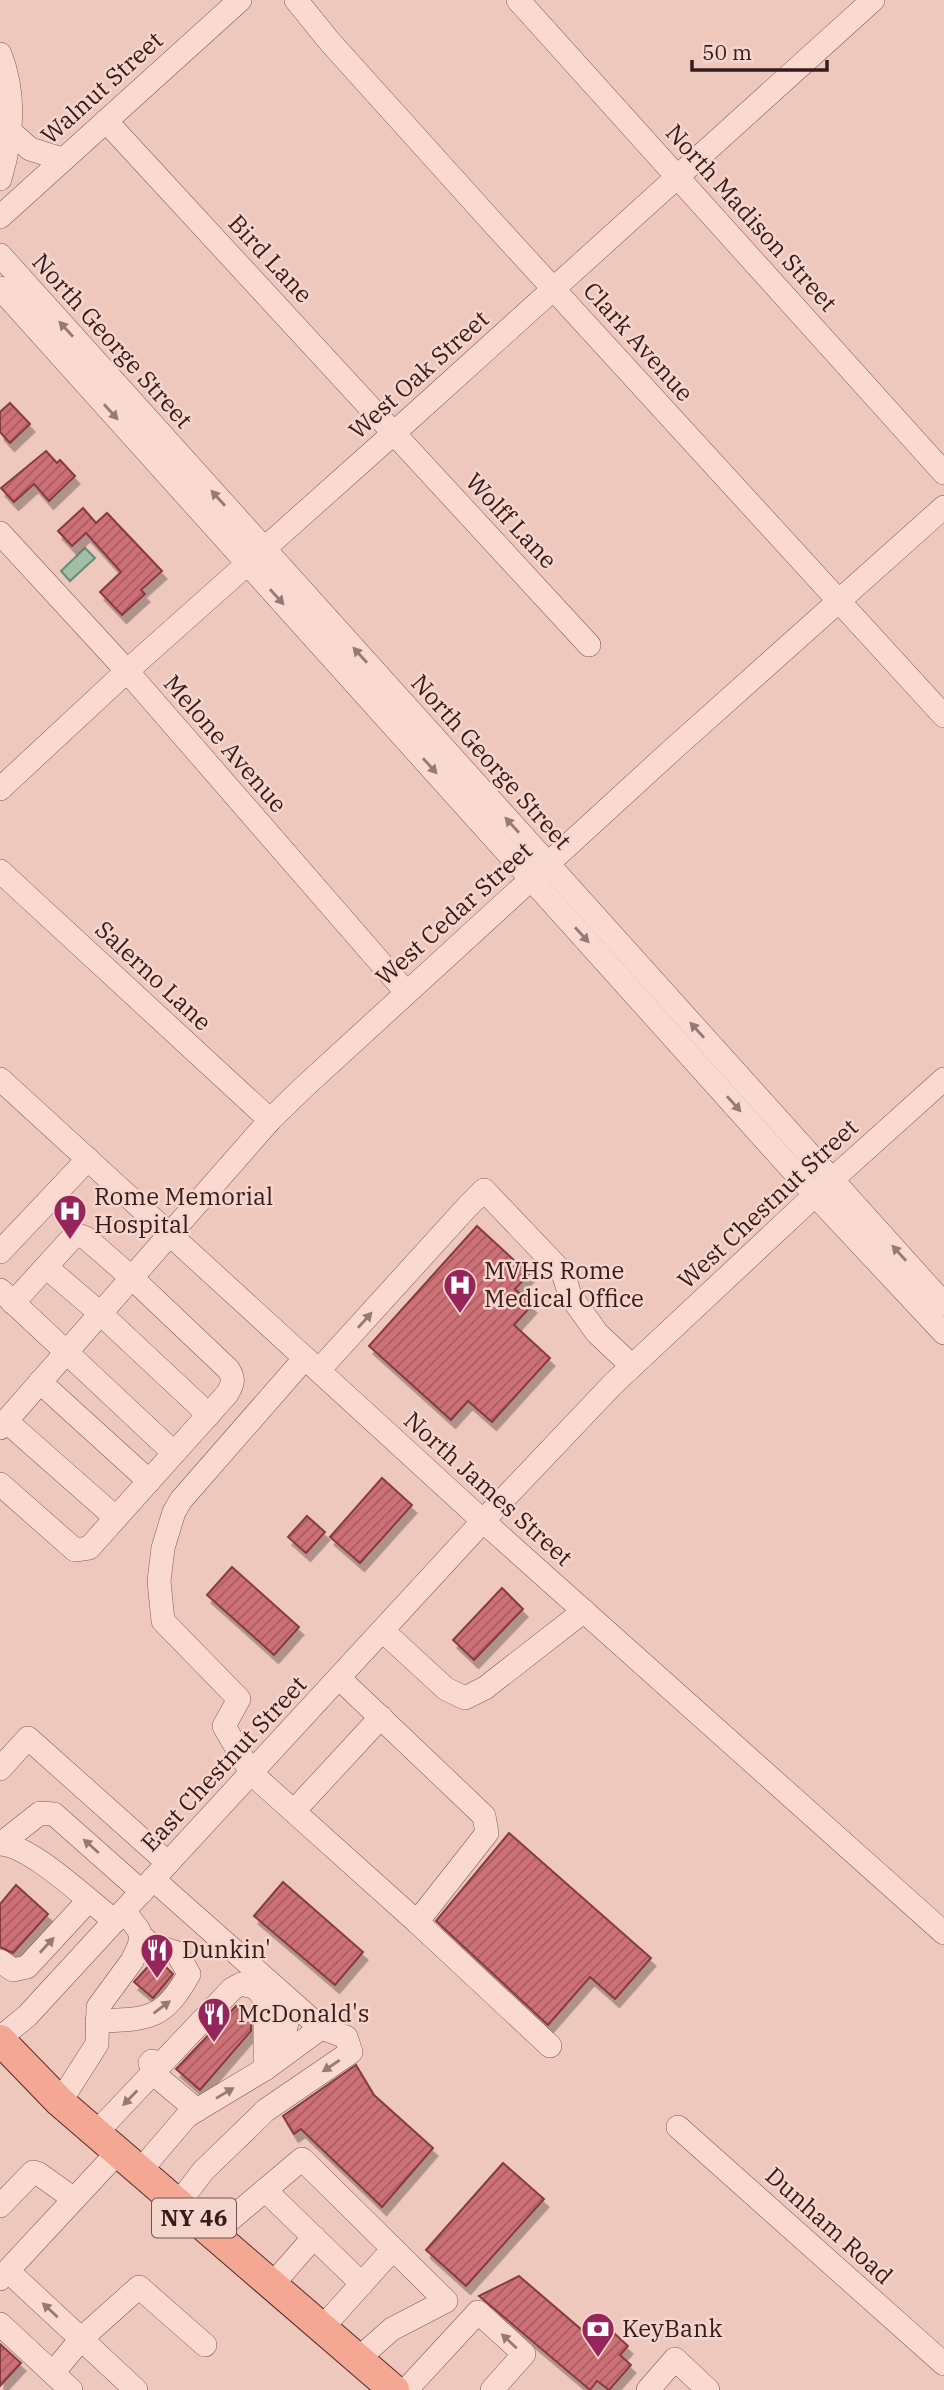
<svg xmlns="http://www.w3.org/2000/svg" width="944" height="2390" font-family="'IBM Plex Serif',serif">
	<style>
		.water { fill: #a1bfa7; stroke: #688d72; stroke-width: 2 }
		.building { fill: url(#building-hatch); stroke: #863b41; stroke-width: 2; filter: url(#shadow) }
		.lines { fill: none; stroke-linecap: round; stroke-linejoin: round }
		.minor-casing { stroke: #865856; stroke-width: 24 }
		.major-casing { stroke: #532b2b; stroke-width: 32 }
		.minor { stroke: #f9d9d0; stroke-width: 23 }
		.major { stroke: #f4a792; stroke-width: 30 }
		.oneway { fill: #977a76 }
		.labels { text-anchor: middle; stroke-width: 5; stroke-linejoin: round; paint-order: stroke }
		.shield { fill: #f6d6cc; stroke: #6f5350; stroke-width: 2 }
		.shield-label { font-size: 23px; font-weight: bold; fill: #351b1b }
		.street-label { font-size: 24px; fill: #351b1b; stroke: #f6d6cc }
		.poi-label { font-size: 24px; fill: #351b1b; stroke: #f6d6cc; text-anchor: start }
	</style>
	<defs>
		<pattern id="building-hatch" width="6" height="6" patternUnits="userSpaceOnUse" patternTransform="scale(1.75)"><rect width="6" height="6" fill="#cd7177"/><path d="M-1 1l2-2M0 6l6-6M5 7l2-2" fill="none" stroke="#a75c61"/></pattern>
		<filter id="shadow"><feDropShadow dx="4.5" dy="8" stdDeviation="0" flood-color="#0004"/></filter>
	</defs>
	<rect width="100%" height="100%" fill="#eec8bd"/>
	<polygon class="water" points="85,548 95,558 70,581 61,571"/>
	<g class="building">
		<polygon points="10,403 30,424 10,443 0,432 0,412"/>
		<polygon points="46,451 57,463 60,460 75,476 49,501 34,484 14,502 1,488"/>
		<polygon points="83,508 96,523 107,513 162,571 141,590 145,594 122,615 100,592 121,572 86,533 72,546 58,531"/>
		<polygon points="477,1226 529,1274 515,1289 532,1305 514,1325 550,1358 492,1422 468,1401 451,1420 369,1346"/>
		<polygon points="382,1478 412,1505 360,1563 330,1537"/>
		<polygon points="307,1516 325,1532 306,1553 288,1537"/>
		<polygon points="232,1567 299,1627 274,1655 207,1595"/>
		<polygon points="502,1588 523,1609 474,1660 453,1640"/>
		<polygon points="509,1833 651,1958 615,1999 590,1977 548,2025 436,1921"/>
		<polygon points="283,1882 363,1952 335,1985 254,1916"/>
		<polygon points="16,1885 48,1914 13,1953 0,1947 0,1904"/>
		<polygon points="154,1960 162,1963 173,1974 153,1998 134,1982"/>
		<polygon points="236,2006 251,2019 251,2031 200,2090 176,2069"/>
		<polygon points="356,2065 374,2095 433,2148 382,2207 301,2129 294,2134 283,2116"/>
		<polygon points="503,2163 544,2199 466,2286 426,2250"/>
		<polygon points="519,2276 589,2336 602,2322 628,2346 620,2355 631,2365 609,2390 597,2381 590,2390 479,2296"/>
		<polygon points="0,2344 21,2363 0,2386"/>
	</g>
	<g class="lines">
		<defs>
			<g id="minor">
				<polyline points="296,0 330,42 494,224 944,716"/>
				<polyline points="518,0 944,473"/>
				<path d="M0,54C16,94 12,139 0,179"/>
				<polyline points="106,121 589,645"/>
				<polyline points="11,132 30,149 62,159"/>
				<polyline points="0,217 240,0"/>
				<polyline points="0,255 944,1304"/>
				<polyline points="0,288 815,1195 944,1333"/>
				<polyline points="0,533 127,671 406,992"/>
				<polyline points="0,789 127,671 394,433 873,0"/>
				<polyline points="0,871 270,1120"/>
				<polyline points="0,1079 483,1521 944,1933"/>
				<polyline points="0,1252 88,1159"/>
				<polyline points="46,1267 101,1314 209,1415"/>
				<polyline points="0,1290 174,1453"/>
				<polyline points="305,1358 181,1500 174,1512 163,1548 159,1581 163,1621 239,1699 224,1726 251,1773 417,1922 487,1833 484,1816 339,1678"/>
				<polyline points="319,1370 468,1206 484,1190 563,1273 570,1295 582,1312 597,1333 632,1366"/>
				<polyline points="40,1382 149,1481"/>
				<polyline points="6,1421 116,1518"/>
				<polyline points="0,1428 270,1120 304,1087 671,751 944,507"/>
				<path d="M0,1484L75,1550L89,1548L227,1394C233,1384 235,1379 228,1369L132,1278L86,1238L78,1235L73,1237L13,1303"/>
				<polyline points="383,1631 446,1689 465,1698 485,1688 584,1611"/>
				<polyline points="0,1769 28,1738 168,1863"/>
				<polyline points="294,1811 381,1717"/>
				<polyline points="2,1843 40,1813 54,1814 142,1892"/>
				<path d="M0,1844C31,1845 88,1901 115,1921"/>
				<polyline points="153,1879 321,2028 346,2037 351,2052 266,2110 203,2171 178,2204"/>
				<polyline points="417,1922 550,2046"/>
				<polyline points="0,1961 13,1970 27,1967 88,1901"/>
				<polyline points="268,2001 282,2008 288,2018 284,2036 268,2063"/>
				<path d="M97,2021C148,2019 163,2021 189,1974L177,1953L150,1944L141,1936"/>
				<polyline points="0,2038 27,2016 483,1521 613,1384 815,1195 944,1079"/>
				<polyline points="152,2061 150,2063 154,2073 161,2080 197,2110"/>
				<polyline points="60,2102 97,2044 98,2007 132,1961 139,1946 141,1936 138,1929 124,1911"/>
				<polyline points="678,2127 944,2364"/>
				<polyline points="96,2133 232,1989 241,1984 256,1988 265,1999 265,2069"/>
				<polyline points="140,2171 187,2116 265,2069 321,2028"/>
				<polyline points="265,2190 362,2284"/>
				<polyline points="0,2206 33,2172 39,2174 74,2199"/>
				<polyline points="213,2234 302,2159 446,2301 392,2329 358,2359"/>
				<polyline points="8,2271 136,2390"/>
				<polyline points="0,2279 118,2152"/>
				<polyline points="272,2285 314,2237"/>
				<polyline points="0,2324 71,2390"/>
				<polyline points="322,2328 393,2249"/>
				<polyline points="53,2373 81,2339 139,2287 205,2345"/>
				<polyline points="406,2390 478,2312 524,2354 492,2390"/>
				<polyline points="648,2390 675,2359 708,2390"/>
			</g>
			<polyline id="major" points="0,2040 60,2102 394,2390"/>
		</defs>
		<use href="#minor" class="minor-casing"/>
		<use href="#major" class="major-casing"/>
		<use href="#minor" class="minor"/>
		<use href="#major" class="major"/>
	</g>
	<defs><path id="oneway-solid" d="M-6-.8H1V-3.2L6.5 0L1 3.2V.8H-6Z" transform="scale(1.75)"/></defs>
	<g class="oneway">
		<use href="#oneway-solid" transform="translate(66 329) rotate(-132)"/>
		<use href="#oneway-solid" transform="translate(111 412) rotate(48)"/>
		<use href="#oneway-solid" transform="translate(218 498) rotate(-132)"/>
		<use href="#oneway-solid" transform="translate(277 597) rotate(48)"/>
		<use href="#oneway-solid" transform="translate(360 655) rotate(-132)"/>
		<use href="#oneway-solid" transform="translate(430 766) rotate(48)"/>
		<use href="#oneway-solid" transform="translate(512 825) rotate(-132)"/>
		<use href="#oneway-solid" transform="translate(582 935) rotate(48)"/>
		<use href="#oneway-solid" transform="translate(697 1030) rotate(-132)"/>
		<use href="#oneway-solid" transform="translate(734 1104) rotate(48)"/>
		<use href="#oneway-solid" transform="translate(899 1253) rotate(-132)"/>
		<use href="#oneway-solid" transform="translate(365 1320) rotate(-48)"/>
		<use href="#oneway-solid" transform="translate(91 1846) rotate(-138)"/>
		<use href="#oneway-solid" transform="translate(47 1945) rotate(-47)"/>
		<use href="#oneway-solid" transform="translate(162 2007) rotate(-37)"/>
		<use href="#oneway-solid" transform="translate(331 2066) rotate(146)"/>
		<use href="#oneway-solid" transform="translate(225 2093) rotate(-31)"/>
		<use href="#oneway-solid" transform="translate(130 2098) rotate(134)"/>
		<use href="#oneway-solid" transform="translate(50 2310) rotate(-137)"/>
		<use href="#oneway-solid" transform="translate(509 2341) rotate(-137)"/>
	</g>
	<defs>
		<symbol id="hospital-pin" viewBox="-11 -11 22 30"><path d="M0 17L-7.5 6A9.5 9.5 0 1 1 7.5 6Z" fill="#96255c" stroke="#f6d6cc"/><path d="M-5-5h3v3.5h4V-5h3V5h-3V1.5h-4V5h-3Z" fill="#fff"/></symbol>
		<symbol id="restaurant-pin" viewBox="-11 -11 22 30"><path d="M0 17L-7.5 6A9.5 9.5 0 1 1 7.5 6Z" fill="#96255c" stroke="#f6d6cc"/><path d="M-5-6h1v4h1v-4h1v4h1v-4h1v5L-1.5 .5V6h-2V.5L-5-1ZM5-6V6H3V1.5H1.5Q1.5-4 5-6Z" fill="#fff"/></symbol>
		<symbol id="bank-pin" viewBox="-11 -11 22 30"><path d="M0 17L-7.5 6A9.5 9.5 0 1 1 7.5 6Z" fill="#96255c" stroke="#f6d6cc"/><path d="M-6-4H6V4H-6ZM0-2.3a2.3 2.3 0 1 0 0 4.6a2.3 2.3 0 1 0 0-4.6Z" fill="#fff"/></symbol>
	</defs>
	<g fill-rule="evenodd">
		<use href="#hospital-pin" x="51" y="1192" width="38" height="52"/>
		<use href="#hospital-pin" x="441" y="1266" width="38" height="52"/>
		<use href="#restaurant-pin" x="138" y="1931" width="38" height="52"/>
		<use href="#restaurant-pin" x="195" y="1995" width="38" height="52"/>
		<use href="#bank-pin" x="579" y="2310" width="38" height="52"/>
	</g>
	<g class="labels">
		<rect class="shield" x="152" y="2198.5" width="84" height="39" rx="5"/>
		<g class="shield-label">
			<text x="194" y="2226">NY 46</text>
		</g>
		<g class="street-label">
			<text transform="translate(102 88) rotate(-42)" y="8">Walnut Street</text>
			<text transform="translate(751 218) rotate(48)" y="8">North Madison Street</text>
			<text transform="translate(270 259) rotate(47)" y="8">Bird Lane</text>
			<text transform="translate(112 341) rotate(48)" y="8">North George Street</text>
			<text transform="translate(638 342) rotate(48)" y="8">Clark Avenue</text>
			<text transform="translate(419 375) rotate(-42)" y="8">West Oak Street</text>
			<text transform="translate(511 521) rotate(47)" y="8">Wolff Lane</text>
			<text transform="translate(225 744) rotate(49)" y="8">Melone Avenue</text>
			<text transform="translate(491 762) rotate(48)" y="8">North George Street</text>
			<text transform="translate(454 914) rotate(-42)" y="8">West Cedar Street</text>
			<text transform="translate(153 976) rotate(43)" y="8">Salerno Lane</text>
			<text transform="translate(768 1204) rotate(-43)" y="8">West Chestnut Street</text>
			<text transform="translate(488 1489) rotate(42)" y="8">North James Street</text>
			<text transform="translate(224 1764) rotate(-47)" y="8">East Chestnut Street</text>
			<text transform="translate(829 2226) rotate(42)" y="8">Dunham Road</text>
		</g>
		<g class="poi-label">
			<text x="94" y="1205">Rome Memorial<tspan x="94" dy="28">Hospital</tspan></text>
			<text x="484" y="1279">MVHS Rome<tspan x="484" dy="28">Medical Office</tspan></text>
			<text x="182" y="1958">Dunkin'</text>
			<text x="238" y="2022">McDonald's</text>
			<text x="622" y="2337">KeyBank</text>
		</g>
	</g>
	<path d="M692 60v10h135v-10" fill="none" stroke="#351b1b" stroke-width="3.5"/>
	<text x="702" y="60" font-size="21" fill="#351b1b" stroke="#f6d6cc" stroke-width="5" paint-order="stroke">50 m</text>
</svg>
